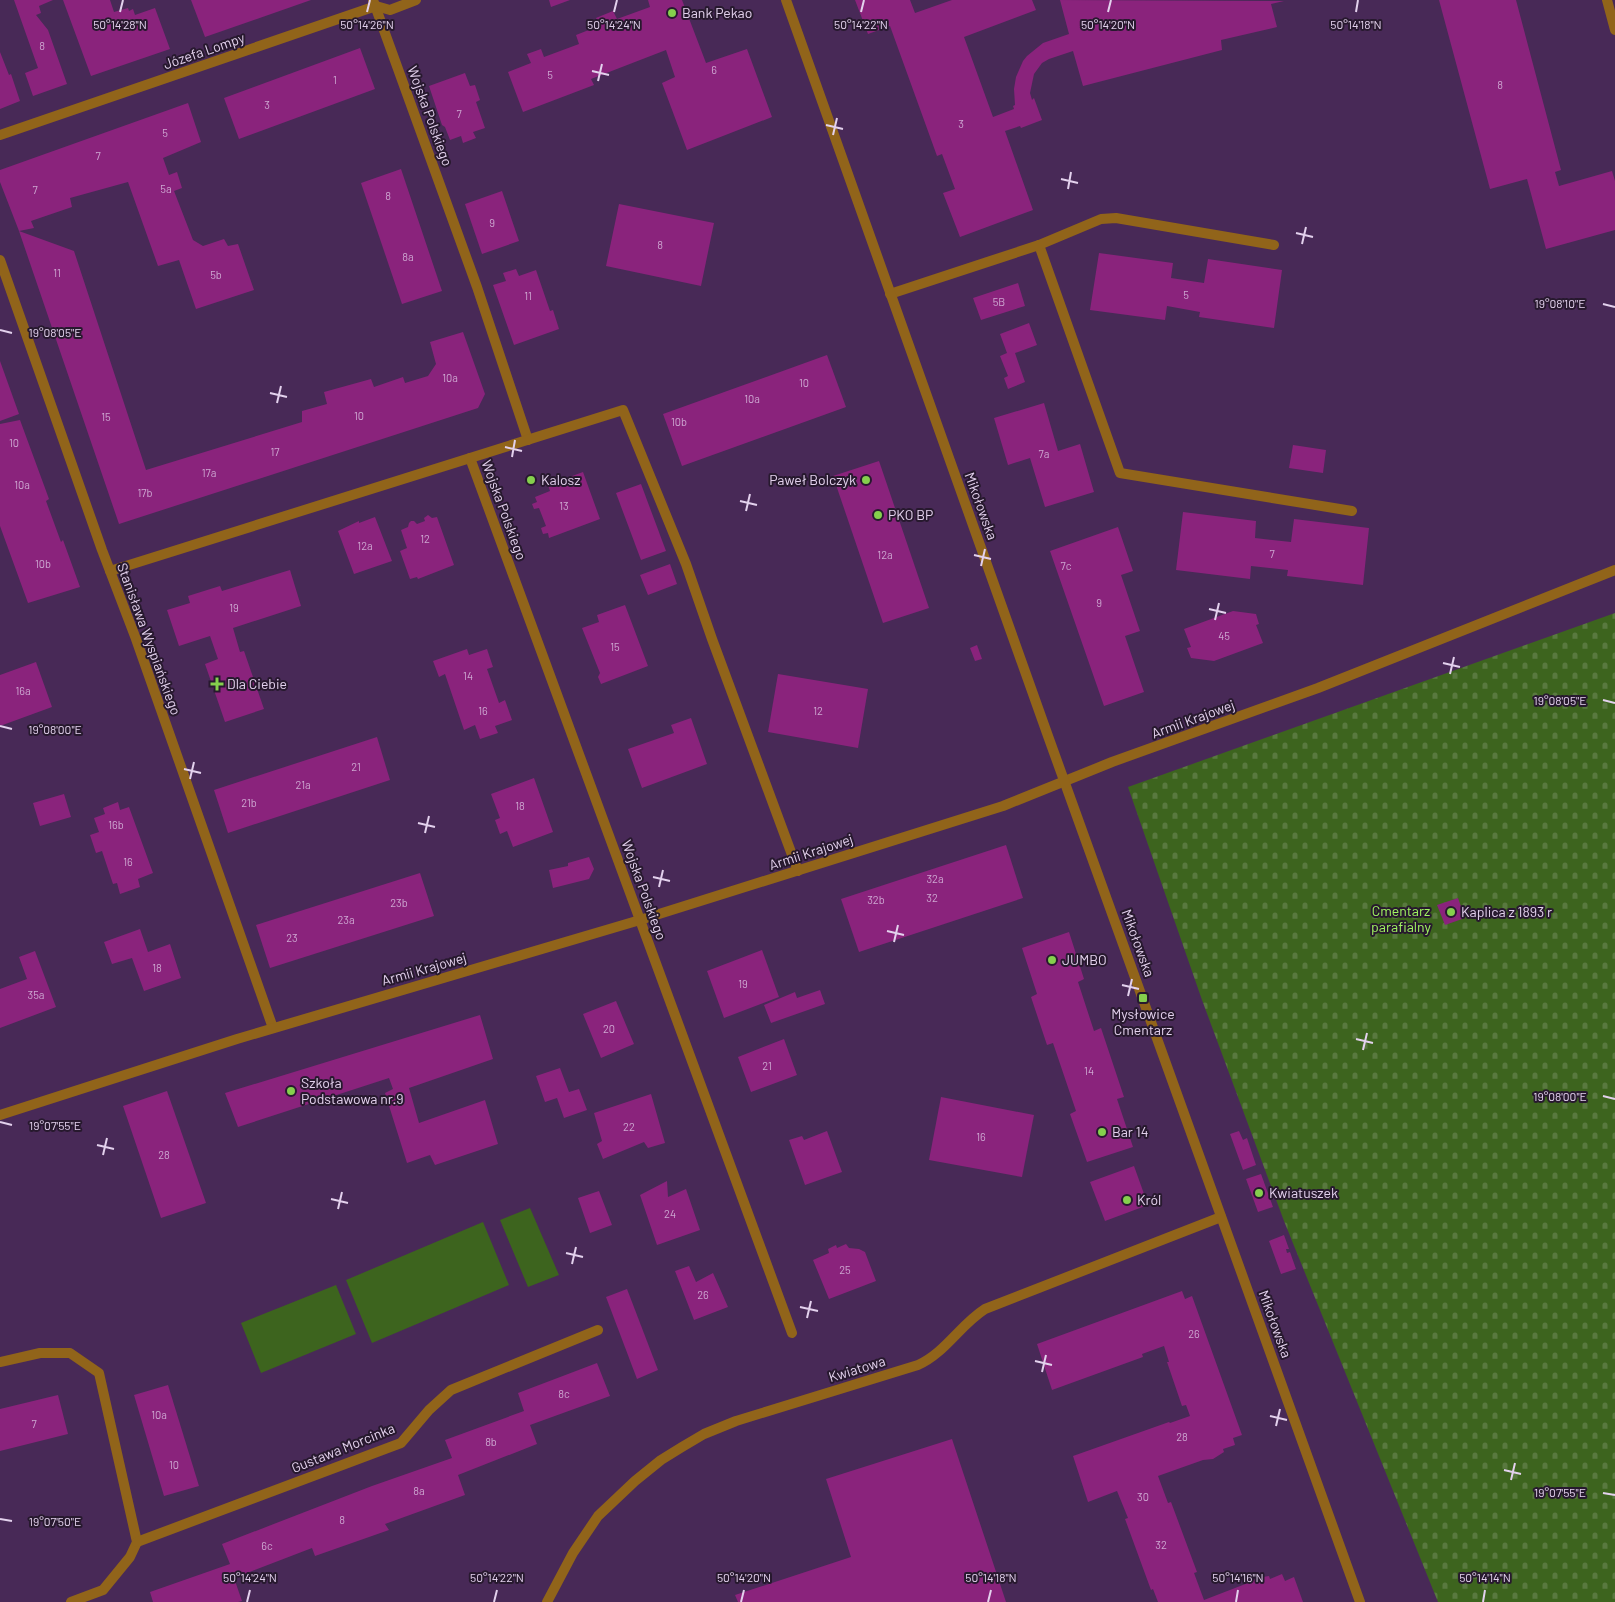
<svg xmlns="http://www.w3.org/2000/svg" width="1615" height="1602" font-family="Barlow,sans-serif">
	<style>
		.cemetery { fill: url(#cemetery-stones) }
		.garden { fill: #3d641e }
		.building { fill: #8a237c }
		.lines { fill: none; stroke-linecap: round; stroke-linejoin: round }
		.minor { stroke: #91641a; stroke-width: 10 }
		.tertiary { stroke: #91641a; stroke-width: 10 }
		.ticks { fill: none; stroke: #e3d1ed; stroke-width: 2 }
		.poi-dot { fill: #85cf4d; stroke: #27192e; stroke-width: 2 }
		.labels { text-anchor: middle; stroke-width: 4; stroke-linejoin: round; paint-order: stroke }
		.number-label { font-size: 11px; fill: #cda6d1 }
		.poi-label { font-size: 14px; fill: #e3d1ed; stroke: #27192e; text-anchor: start }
		.street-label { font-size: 14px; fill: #e3d1ed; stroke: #27192e }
		.park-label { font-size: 14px; fill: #a1f662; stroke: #27192e }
		.ticks-label { font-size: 12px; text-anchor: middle; fill: #e3d1ed; stroke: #27192e; stroke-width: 4; stroke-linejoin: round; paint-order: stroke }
	</style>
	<defs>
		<pattern id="cemetery-stones" width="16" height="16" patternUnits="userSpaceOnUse" patternTransform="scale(1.25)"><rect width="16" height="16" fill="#3d641e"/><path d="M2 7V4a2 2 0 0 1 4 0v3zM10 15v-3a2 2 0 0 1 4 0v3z" fill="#59793f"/></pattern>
	</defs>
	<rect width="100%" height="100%" fill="#482957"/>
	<polygon class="cemetery" points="1615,613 1615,1602 1438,1602 1284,1221 1202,1000 1128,787"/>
	<g class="garden">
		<polygon points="530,1208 559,1275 528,1287 500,1220"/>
		<polygon points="483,1222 509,1285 372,1343 346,1280"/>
		<polygon points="336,1285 356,1334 261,1373 241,1323"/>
	</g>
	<g class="building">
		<polygon points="14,0 53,0 39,6 41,13 36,15 48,30 67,84 33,96 25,73 38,68"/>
		<polygon points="63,0 110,0 114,12 128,8 129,11 133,9 135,15 155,8 170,49 91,76"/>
		<polygon points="191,0 311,0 205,37"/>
		<polygon points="549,0 570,0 551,7"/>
		<polygon points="648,0 682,0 706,63 747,49 772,117 687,150 662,83 675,77 666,50 591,79 594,85 523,112 508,72 531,63 527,54 541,49 544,57 579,44 576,35 599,26 596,18 613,11 617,19 650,7"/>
		<polygon points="855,0 910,0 915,13 952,0 1032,0 1036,10 964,37 993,117 1014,109 1013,106 1015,105 1014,89 1016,77 1023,61 1027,56 1043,43 1069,34 1060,0 1284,1 1271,4 1277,27 1221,40 1222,50 1083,86 1073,51 1049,59 1042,63 1034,74 1030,93 1032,100 1034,98 1042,120 1021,128 1020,126 1005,131 1033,210 960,237 943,193 955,189 942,154 937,156 890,26 868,34"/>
		<polygon points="1439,0 1516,0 1561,170 1555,172 1559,186 1612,171 1615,181 1615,230 1546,249 1527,179 1490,189"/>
		<polygon points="360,48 375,89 239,139 224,98"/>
		<polygon points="0,52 9,75 11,74 20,101 0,109"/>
		<polygon points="465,73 470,86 475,85 480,100 476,102 485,128 473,132 476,138 463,143 461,136 450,140 445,127 442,125 429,86"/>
		<polygon points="188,103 201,142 163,158 169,175 177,172 182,188 174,191 193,240 203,246 224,239 228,246 238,244 254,290 196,309 179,260 158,266 128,182 70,198 72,207 31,221 34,228 19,231 74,251 146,470 302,422 302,411 327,404 324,392 371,379 374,387 403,377 405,383 428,376 436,364 430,342 463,332 485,394 478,408 119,524 19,231 0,182 0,170"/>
		<polygon points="401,169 442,291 402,304 361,183"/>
		<polygon points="502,191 519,241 482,254 465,204"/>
		<polygon points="619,204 714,223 701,286 606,266"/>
		<polygon points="1099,253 1173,263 1171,278 1204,283 1208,259 1282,270 1274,328 1199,317 1200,312 1167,306 1165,320 1090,310"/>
		<polygon points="516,269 519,276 536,270 550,311 553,310 559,329 514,345 493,285 506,281 503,273"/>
		<polygon points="1018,283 1025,306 981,320 973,298"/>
		<polygon points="1029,323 1037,345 1015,353 1025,382 1008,389 1004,378 1008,376 1000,356 1007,353 1000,334"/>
		<polygon points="827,355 846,407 682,466 663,414"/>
		<polygon points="0,361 19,414 0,421"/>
		<polygon points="1044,403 1058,451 1080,444 1094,492 1045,507 1030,458 1008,465 994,418"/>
		<polygon points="20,420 49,499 46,501 61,542 63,540 80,587 28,603 0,526 0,424"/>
		<polygon points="1293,445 1326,450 1323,473 1289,468"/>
		<polygon points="879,461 929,608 883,623 833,476"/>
		<polygon points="583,472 600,519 549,538 548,533 543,534 541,528 546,526 539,508 534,509 532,504 537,502 535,497 550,491 548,485"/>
		<polygon points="641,484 666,551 641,560 616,493"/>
		<polygon points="1183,512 1256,521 1255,538 1291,542 1294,519 1369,528 1363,585 1287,576 1288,570 1251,566 1250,579 1176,570"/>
		<polygon points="428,515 432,518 437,517 454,565 418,579 417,577 410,579 400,551 407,548 401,530 408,527 409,523 411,521 414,521 417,524 425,521 424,518"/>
		<polygon points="375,517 392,561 354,574 338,531 359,521 359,523"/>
		<polygon points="1118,527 1133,571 1121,575 1140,631 1125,636 1144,692 1104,706 1050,551"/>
		<polygon points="670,564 677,584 648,595 640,575"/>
		<polygon points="290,570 301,606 233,628 240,652 244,651 264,709 225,722 205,664 218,659 210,636 179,646 167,610 190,603 188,596 220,586 222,591"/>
		<polygon points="625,605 648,666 601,684 598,677 600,673 582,628 599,622 597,615"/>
		<polygon points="1233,611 1256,614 1259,624 1256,625 1263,643 1214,661 1191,658 1187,648 1191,647 1184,629"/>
		<polygon points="977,645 982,659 975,661 970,648"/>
		<polygon points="467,649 469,655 487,649 493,667 487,669 499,703 505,700 512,720 495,726 498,733 480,739 475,725 464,730 445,674 439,677 433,661"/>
		<polygon points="36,662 52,707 0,726 0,675"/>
		<polygon points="778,674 868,689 858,748 768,732"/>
		<polygon points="691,718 707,764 642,788 628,749 674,733 671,725"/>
		<polygon points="377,737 390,780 228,833 214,790"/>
		<polygon points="534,778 553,832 513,847 507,831 500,834 495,820 500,818 491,794"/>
		<polygon points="64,794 71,817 40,826 33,803"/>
		<polygon points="118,802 120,810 129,807 153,873 138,879 140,887 120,894 117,883 113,884 102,851 96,853 90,835 99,832 94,818 105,814 103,808"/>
		<polygon points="1006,845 1023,898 859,952 841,899"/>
		<polygon points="589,857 594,869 589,879 553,888 549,870 568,866 568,863"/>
		<polygon points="420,873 434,916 270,968 256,925"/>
		<polygon points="1458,898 1465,918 1445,925 1437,905"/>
		<polygon points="140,929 148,952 170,944 181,978 144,991 132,958 112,964 104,942"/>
		<polygon points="1069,932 1084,979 1078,982 1094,1031 1101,1028 1124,1097 1117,1099 1133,1147 1087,1162 1070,1114 1076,1111 1053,1043 1047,1045 1031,997 1037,994 1022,948"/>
		<polygon points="762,950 779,997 724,1018 707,971"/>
		<polygon points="35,951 56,1007 0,1028 0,989 27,979 19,957"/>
		<polygon points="820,990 825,1004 771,1023 764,1005 795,992 797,998"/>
		<polygon points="616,1001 634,1044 601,1058 583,1014"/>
		<polygon points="480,1015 493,1059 409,1088 419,1123 485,1100 498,1144 435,1165 430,1155 407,1163 385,1093 393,1089 389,1078 238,1127 225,1093"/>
		<polygon points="784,1039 797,1075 751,1092 738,1057"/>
		<polygon points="560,1068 569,1092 579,1089 587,1110 564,1118 557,1098 545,1102 536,1076"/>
		<polygon points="167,1091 206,1203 161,1218 123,1106"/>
		<polygon points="651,1094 665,1143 648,1148 644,1142 603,1159 597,1144 602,1141 594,1113"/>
		<polygon points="941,1097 1034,1115 1022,1177 929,1160"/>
		<polygon points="827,1131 842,1172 805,1185 789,1140 802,1136 804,1140"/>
		<polygon points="1239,1131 1243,1140 1247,1138 1256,1165 1243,1170 1230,1134"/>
		<polygon points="1134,1166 1148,1205 1105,1221 1090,1182"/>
		<polygon points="1261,1174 1273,1207 1258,1212 1246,1179"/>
		<polygon points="667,1181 668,1197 686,1189 700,1230 657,1245 640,1195"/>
		<polygon points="599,1191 612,1225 590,1233 578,1198"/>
		<polygon points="1284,1235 1289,1249 1286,1249 1287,1253 1290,1252 1296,1269 1281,1274 1269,1241"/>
		<polygon points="846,1244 849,1248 859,1249 865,1252 876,1281 829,1299 813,1260 829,1253 828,1249 836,1245 837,1248"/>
		<polygon points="689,1266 696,1282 713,1273 728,1307 694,1320 675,1271"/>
		<polygon points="627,1289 658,1370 637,1379 606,1297"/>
		<polygon points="1182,1291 1185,1299 1192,1296 1242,1435 1233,1438 1235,1445 1223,1449 1224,1452 1213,1459 1203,1460 1158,1476 1168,1503 1171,1502 1197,1572 1194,1573 1204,1600 1248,1583 1257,1578 1269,1576 1270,1579 1282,1574 1285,1581 1294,1577 1303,1602 1158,1602 1153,1589 1151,1590 1125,1519 1128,1518 1117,1491 1088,1502 1073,1456 1169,1422 1170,1423 1190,1416 1186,1405 1182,1406 1167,1362 1169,1362 1164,1346 1142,1354 1143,1357 1052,1390 1037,1344"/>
		<polygon points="597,1363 610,1396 530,1425 537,1444 458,1475 465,1495 385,1524 389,1530 315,1556 312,1548 234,1578 242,1601 238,1602 153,1602 150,1592 230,1564 222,1544 372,1486 452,1458 445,1440 524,1411 518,1393"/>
		<polygon points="168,1385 199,1486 164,1496 134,1395"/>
		<polygon points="58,1395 68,1434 0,1451 0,1409"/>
		<polygon points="952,1439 1006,1602 738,1602 735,1595 851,1557 826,1479"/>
	</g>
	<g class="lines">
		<g class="minor">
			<polyline points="373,0 477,287 528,440"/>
			<polyline points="1607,0 1615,30"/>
			<polyline points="0,135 376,6 390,10 416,0"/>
			<polyline points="1039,245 1120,473 1352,511"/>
			<polyline points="0,260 102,550 136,639 273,1028"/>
			<polyline points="890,294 1039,245 1101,219 1116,218 1274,245"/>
			<polyline points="470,458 792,1333"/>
			<polyline points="110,571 623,410 686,564 712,639 798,871"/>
			<polyline points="0,1115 237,1039 640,920 1003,806 1112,762 1318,688 1615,570"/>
			<polyline points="0,1362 40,1353 70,1353 99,1373 137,1542 130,1557 103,1590 71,1602"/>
			<polyline points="137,1542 401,1443 429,1410 451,1390 598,1330"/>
			<path d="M547,1602L573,1553L598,1516L635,1481L661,1460L682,1447L704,1434L736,1421L918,1365C945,1353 960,1325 985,1309L1221,1217"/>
		</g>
		<polyline class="tertiary" points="786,0 1048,736 1360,1602"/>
	</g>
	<path class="ticks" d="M120,12L123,0M367,12L370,0M614,12L617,0M861,12L864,0M1108,12L1111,0M1356,12L1358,0M592,71L609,75M598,81L602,64M826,125L843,129M833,135L837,118M1061,179L1078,183M1068,189L1071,172M1296,233L1313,237M1302,244L1306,227M1603,304L1615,307M0,330L12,333M270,393L287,397M277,403L281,386M505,447L522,451M512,457L515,440M740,501L757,505M746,511L750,494M974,555L991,559M981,566L985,549M1209,609L1226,613M1215,620L1219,603M1443,663L1460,667M1450,674L1454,657M1603,700L1615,703M0,726L12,729M184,769L201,773M190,779L194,762M418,823L435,827M425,833L429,816M653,877L670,881M659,887L663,870M887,931L904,935M894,942L898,925M1122,985L1139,989M1128,996L1132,979M1356,1039L1373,1043M1363,1050L1367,1033M1603,1096L1615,1099M0,1122L12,1125M97,1145L114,1149M103,1155L107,1138M331,1199L348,1203M338,1209L342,1192M566,1253L583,1257M572,1264L576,1247M800,1307L818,1311M807,1318L811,1301M1035,1361L1052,1365M1042,1372L1046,1355M1270,1416L1287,1420M1276,1426L1280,1409M1504,1470L1521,1474M1511,1480L1515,1463M1603,1493L1615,1495M0,1519L12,1521M247,1602L250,1590M494,1602L497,1590M741,1602L744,1590M988,1602L991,1590M1236,1602L1238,1590M1483,1602L1485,1590"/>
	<g class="poi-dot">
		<circle cx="672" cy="13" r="5"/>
		<circle cx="531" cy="480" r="5"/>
		<circle cx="866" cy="480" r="5"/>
		<circle cx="878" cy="515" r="5"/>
		<path d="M214.5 676.5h5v5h5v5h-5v5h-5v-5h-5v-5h5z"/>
		<circle cx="1451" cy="912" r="5"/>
		<circle cx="1052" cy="960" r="5"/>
		<rect x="1138" y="993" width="10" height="10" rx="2.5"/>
		<circle cx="291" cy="1091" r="5"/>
		<circle cx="1102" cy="1132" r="5"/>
		<circle cx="1259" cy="1193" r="5"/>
		<circle cx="1127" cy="1200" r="5"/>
	</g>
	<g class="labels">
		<g class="number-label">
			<text x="42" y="50">8</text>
			<text x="714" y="74">6</text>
			<text x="550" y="79">5</text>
			<text x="335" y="84">1</text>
			<text x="1500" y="89">8</text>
			<text x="267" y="109">3</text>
			<text x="459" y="118">7</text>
			<text x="961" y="128">3</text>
			<text x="165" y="137">5</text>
			<text x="98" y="160">7</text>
			<text x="166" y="193">5a</text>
			<text x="35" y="194">7</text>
			<text x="388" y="200">8</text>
			<text x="492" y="227">9</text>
			<text x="660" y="249">8</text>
			<text x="408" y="261">8a</text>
			<text x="57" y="277">11</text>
			<text x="216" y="279">5b</text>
			<text x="1186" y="299">5</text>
			<text x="528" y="300">11</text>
			<text x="999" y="306">5B</text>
			<text x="450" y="382">10a</text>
			<text x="804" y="387">10</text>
			<text x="752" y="403">10a</text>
			<text x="359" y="420">10</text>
			<text x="106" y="421">15</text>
			<text x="679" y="426">10b</text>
			<text x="14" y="447">10</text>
			<text x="275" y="456">17</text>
			<text x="1044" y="458">7a</text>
			<text x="209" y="477">17a</text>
			<text x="22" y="489">10a</text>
			<text x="145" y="497">17b</text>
			<text x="564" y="510">13</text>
			<text x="425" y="543">12</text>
			<text x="365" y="550">12a</text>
			<text x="1272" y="558">7</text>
			<text x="885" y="559">12a</text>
			<text x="43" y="568">10b</text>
			<text x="1066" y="570">7c</text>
			<text x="1099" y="607">9</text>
			<text x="234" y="612">19</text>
			<text x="1224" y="640">45</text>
			<text x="615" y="651">15</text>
			<text x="468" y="680">14</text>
			<text x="23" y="695">16a</text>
			<text x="483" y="715">16</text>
			<text x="818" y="715">12</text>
			<text x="356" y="771">21</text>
			<text x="303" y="789">21a</text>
			<text x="249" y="807">21b</text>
			<text x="520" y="810">18</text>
			<text x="116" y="829">16b</text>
			<text x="128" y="866">16</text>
			<text x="935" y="883">32a</text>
			<text x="932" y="902">32</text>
			<text x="876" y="904">32b</text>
			<text x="399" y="907">23b</text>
			<text x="346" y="924">23a</text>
			<text x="292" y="942">23</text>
			<text x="157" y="972">18</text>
			<text x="743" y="988">19</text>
			<text x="36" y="999">35a</text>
			<text x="609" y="1033">20</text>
			<text x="767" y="1070">21</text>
			<text x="1089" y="1075">14</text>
			<text x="629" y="1131">22</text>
			<text x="981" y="1141">16</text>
			<text x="164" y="1159">28</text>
			<text x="670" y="1218">24</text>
			<text x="845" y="1274">25</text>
			<text x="703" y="1299">26</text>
			<text x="1194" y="1338">26</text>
			<text x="564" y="1398">8c</text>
			<text x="159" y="1419">10a</text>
			<text x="34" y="1428">7</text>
			<text x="1182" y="1441">28</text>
			<text x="491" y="1446">8b</text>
			<text x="174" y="1469">10</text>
			<text x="419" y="1495">8a</text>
			<text x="1143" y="1501">30</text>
			<text x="342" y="1524">8</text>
			<text x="1161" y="1549">32</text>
			<text x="267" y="1550">6c</text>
		</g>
		<g class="poi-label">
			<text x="682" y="18">Bank Pekao</text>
			<text x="541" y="485">Kalosz</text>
			<text x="856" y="485" text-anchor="end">Paweł Bolczyk</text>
			<text x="888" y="520">PKO BP</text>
			<text x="227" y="689">Dla Ciebie</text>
			<text x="1461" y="917">Kaplica z 1893 r</text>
			<text x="1062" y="965">JUMBO</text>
			<text x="1143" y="1019" text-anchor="middle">Mysłowice<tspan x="1143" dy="16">Cmentarz</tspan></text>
			<text x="301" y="1088">Szkoła<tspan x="301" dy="16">Podstawowa nr.9</tspan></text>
			<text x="1112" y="1137">Bar 14</text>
			<text x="1269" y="1198">Kwiatuszek</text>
			<text x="1137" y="1205">Król</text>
		</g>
		<g class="street-label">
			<text transform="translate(204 51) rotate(-19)" y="5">Józefa Lompy</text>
			<text transform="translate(430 116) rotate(70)" y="5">Wojska Polskiego</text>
			<text transform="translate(981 506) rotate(70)" y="5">Mikołowska</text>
			<text transform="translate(504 510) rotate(70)" y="5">Wojska Polskiego</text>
			<text transform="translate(149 639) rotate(70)" y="5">Stanisława Wyspiańskiego</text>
			<text transform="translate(1193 719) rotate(-20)" y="5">Armii Krajowej</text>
			<text transform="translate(811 852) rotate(-18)" y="5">Armii Krajowej</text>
			<text transform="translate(644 890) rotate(70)" y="5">Wojska Polskiego</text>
			<text transform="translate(1138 943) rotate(70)" y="5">Mikołowska</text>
			<text transform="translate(424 969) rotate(-16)" y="5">Armii Krajowej</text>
			<text transform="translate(1275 1324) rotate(70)" y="5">Mikołowska</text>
			<text transform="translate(857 1369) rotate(-17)" y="5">Kwiatowa</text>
			<text transform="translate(343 1448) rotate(-22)" y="5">Gustawa Morcinka</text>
		</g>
		<g class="park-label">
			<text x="1401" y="916">Cmentarz<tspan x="1401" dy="16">parafialny</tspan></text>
		</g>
	</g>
	<g class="ticks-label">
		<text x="120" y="29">50°14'28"N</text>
		<text x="367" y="29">50°14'26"N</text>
		<text x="614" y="29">50°14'24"N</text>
		<text x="861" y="29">50°14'22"N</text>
		<text x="1108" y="29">50°14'20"N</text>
		<text x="1356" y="29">50°14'18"N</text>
		<text x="1560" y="308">19°08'10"E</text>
		<text x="55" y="337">19°08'05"E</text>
		<text x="1560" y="705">19°08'05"E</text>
		<text x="55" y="734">19°08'00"E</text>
		<text x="1560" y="1101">19°08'00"E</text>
		<text x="55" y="1130">19°07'55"E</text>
		<text x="1560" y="1497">19°07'55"E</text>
		<text x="55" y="1526">19°07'50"E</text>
		<text x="250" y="1582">50°14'24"N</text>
		<text x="497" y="1582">50°14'22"N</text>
		<text x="744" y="1582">50°14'20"N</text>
		<text x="991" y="1582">50°14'18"N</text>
		<text x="1238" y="1582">50°14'16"N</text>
		<text x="1485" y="1582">50°14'14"N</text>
	</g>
</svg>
